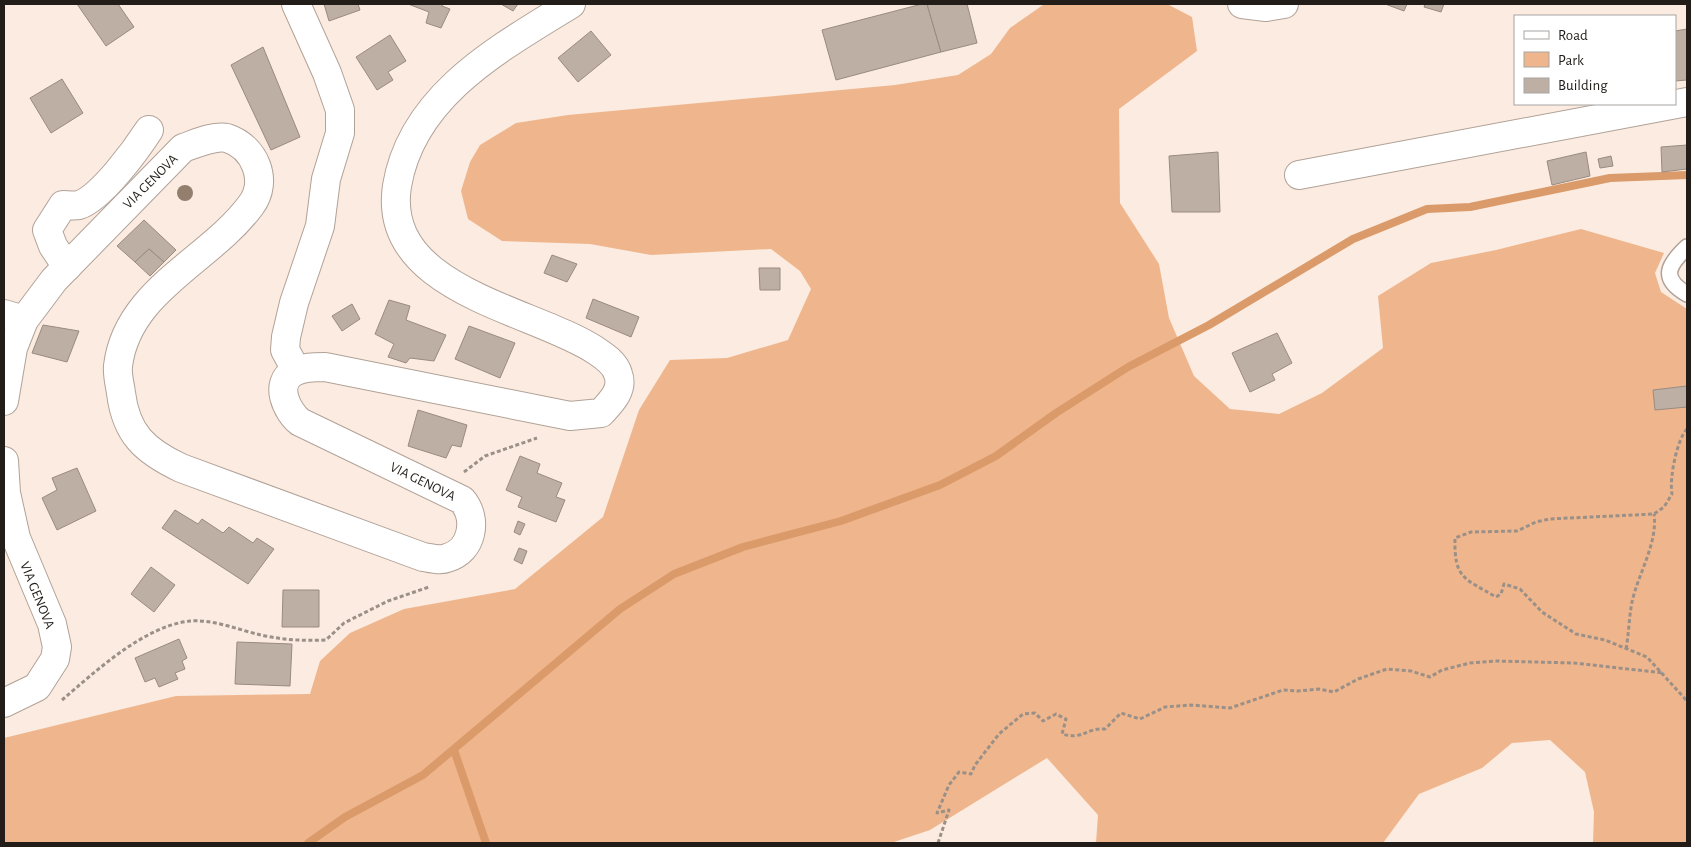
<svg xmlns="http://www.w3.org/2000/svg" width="1691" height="847" font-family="'Alegreya Sans',sans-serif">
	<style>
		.green { fill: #efb68d }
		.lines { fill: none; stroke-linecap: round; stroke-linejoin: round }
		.stream { stroke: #db9a69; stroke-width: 8 }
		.building { fill: #beafa4; stroke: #998b81 }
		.lane-casing { stroke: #b1a298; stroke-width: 18 }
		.street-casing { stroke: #b1a298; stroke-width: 30 }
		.secondary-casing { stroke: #b1a298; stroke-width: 30 }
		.path { stroke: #9b9088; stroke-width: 3; stroke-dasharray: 4 2.5; stroke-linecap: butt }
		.lane { stroke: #fff; stroke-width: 15 }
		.street { stroke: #fff; stroke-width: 28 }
		.secondary { stroke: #fff; stroke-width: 28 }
		.tree { fill: #947e6e }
		.labels { text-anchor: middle; stroke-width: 4; stroke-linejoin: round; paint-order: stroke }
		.street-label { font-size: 14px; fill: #221d19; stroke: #fff }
	</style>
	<rect width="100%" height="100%" fill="#fbebe0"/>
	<polygon class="green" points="1167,4 1192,17 1197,51 1119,109 1120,203 1159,264 1169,318 1194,376 1230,409 1279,414 1322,393 1383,348 1378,296 1431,263 1496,250 1581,229 1664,253 1655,273 1661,292 1687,309 1687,843 1593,843 1594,812 1585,772 1550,740 1512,743 1482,768 1419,794 1383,843 1096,843 1098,815 1047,758 930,830 891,843 4,843 4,738 176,696 310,694 320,661 350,633 404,609 515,589 603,517 639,410 670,360 727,358 788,340 811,289 800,271 771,249 651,255 590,244 502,241 468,219 461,191 470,162 480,145 516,123 568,115 895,85 958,75 991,54 1010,28 1043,5"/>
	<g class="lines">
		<g class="stream">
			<polyline points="454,750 486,843"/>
			<polyline points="308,843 345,817 423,775 620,609 674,574 743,547 841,521 940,485 996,456 1056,413 1128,367 1209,325 1353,239 1427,209 1470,207 1610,178 1687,175"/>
		</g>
	</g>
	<g class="building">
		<polygon points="77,4 118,4 134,27 106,46"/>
		<polygon points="324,4 358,4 360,10 329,21"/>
		<polygon points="408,4 443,4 442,6 450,9 441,28 426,23 429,12"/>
		<polygon points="501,4 518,4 513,11"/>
		<polygon points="922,4 927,4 941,52 836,80 822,30"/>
		<polygon points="927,4 967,4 977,43 941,52"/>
		<polygon points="1385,4 1407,4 1404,11"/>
		<polygon points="1425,4 1444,4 1441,12 1424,7"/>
		<polygon points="1687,29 1687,80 1675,81 1675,31"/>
		<polygon points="591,31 611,55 578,82 558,58"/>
		<polygon points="390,35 406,61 388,72 393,80 377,90 356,57"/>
		<polygon points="263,47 300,137 271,150 231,65"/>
		<polygon points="62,79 83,113 51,133 30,98"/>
		<polygon points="1687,145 1687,169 1662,172 1661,147"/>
		<polygon points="1218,152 1220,212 1172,212 1169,156"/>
		<polygon points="1586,152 1590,176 1552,185 1547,161"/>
		<polygon points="1611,156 1613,166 1600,168 1598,159"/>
		<polygon points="144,220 176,250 164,262 149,249 135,262 117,246"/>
		<polygon points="149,249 164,262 150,276 135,262"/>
		<polygon points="552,255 577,264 567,282 544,273"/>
		<polygon points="759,268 780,268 780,290 760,290"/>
		<polygon points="593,299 639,317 631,337 586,318"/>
		<polygon points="389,300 410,306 406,320 446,335 434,361 410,358 406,363 388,357 394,344 375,334"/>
		<polygon points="352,304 360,319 342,331 332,316"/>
		<polygon points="43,325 79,331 67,362 32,353"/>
		<polygon points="469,326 515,343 500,378 455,359"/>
		<polygon points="1277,333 1292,363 1272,374 1275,380 1250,392 1232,353"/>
		<polygon points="1687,386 1687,407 1655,410 1653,390"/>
		<polygon points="418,410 467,425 461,447 452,445 446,458 408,446"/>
		<polygon points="520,456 540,464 537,473 562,483 556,497 565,500 556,522 518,507 522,497 506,490"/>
		<polygon points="77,468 96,511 57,530 42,498 57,490 52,478"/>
		<polygon points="175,510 198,524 202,519 223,533 229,527 253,543 257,538 274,549 248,584 162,528"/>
		<polygon points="518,521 525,524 520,535 514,532"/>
		<polygon points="519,548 527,551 522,564 514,560"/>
		<polygon points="151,567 175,585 154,612 131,594"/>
		<polygon points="283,590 319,590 319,627 282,627"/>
		<polygon points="179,639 187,658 182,661 185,669 175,673 178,679 159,687 155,678 145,682 135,658"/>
		<polygon points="237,642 292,644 290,686 235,684"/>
	</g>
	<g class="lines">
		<defs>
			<path id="lane" d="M1687,247C1669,264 1659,278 1687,294"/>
			<g id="street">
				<polyline points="296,4 327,73 340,110 340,133 326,179 320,226 294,303 286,337 285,350 296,370"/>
				<polyline points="1299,175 1687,102"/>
				<path d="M67,267L53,246L47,230L63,205C67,205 74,206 79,205C101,198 136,150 149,130"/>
				<polyline points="4,314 24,320"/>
			</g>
			<g id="secondary">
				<polyline points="1242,4 1266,7 1284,4"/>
				<path d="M4,401L13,348L24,320L54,280L183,148C195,144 214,135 227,138C255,147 269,181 251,205C210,261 127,290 118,366C117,375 120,385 121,393C126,434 145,451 181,468L423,557C430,558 440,561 447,558C473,551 478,518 462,500L300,422C287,412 273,383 294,372C303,367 314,367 325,367L570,416L601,413C611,402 624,390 618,374C615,363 604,356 595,350C532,309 381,290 397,186C412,95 500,48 571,4"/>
				<polyline points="4,461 6,493 16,538 52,624 57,647 55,659 37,687 4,703"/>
			</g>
		</defs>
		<use href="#lane" class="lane-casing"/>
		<use href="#street" class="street-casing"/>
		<use href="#secondary" class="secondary-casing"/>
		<g class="path">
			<path d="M1687,429C1677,439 1669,479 1672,494L1664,507L1654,514L1549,519L1536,522L1517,531L1471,532L1455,538C1454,579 1464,578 1496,597L1501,594L1504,584L1520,589L1542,612L1576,634L1605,640L1647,657L1687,701"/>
			<polyline points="464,472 485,456 537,438"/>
			<path d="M1626,649C1629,633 1629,617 1632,602C1638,574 1658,543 1654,514"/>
			<path d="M62,700C96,671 144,626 190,621C213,619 239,630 261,635C283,640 304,641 326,640L344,623L388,601L429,587"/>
			<path d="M938,843L949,810L937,813L949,785L959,772L971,774L975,765L999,734L1023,714L1035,713L1043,721L1056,714L1066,719L1062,734C1084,740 1085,728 1105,729L1121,713L1140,719L1165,707L1191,705L1230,708L1283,690L1298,691L1319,689L1334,692L1358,679L1387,669L1411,671L1430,677L1442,670L1470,663L1495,661L1574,663L1664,673"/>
		</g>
		<use href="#lane" class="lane"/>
		<use href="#street" class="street"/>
		<use href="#secondary" class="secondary"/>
	</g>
	<circle class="tree" cx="185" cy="193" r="8"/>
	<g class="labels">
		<g class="street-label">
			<text transform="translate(150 181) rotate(-45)" y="5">VIA GENOVA</text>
			<text transform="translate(423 481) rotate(26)" y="5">VIA GENOVA</text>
			<text transform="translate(38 595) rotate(68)" y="5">VIA GENOVA</text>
		</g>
	</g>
	<rect width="1691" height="847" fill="none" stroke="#221d19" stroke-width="10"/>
	<rect x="1514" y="15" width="162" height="90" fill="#ffffff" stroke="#a7a5a3"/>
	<rect x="1524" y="31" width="25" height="8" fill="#ffffff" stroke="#a7a5a3"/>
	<text x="1558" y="40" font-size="15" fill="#221d19">Road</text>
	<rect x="1524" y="52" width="25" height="15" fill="#efb68d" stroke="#a7a5a3"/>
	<text x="1558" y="65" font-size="15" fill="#221d19">Park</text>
	<rect x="1524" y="78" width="25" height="15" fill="#beafa4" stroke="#a7a5a3"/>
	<text x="1558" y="90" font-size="15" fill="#221d19">Building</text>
</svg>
